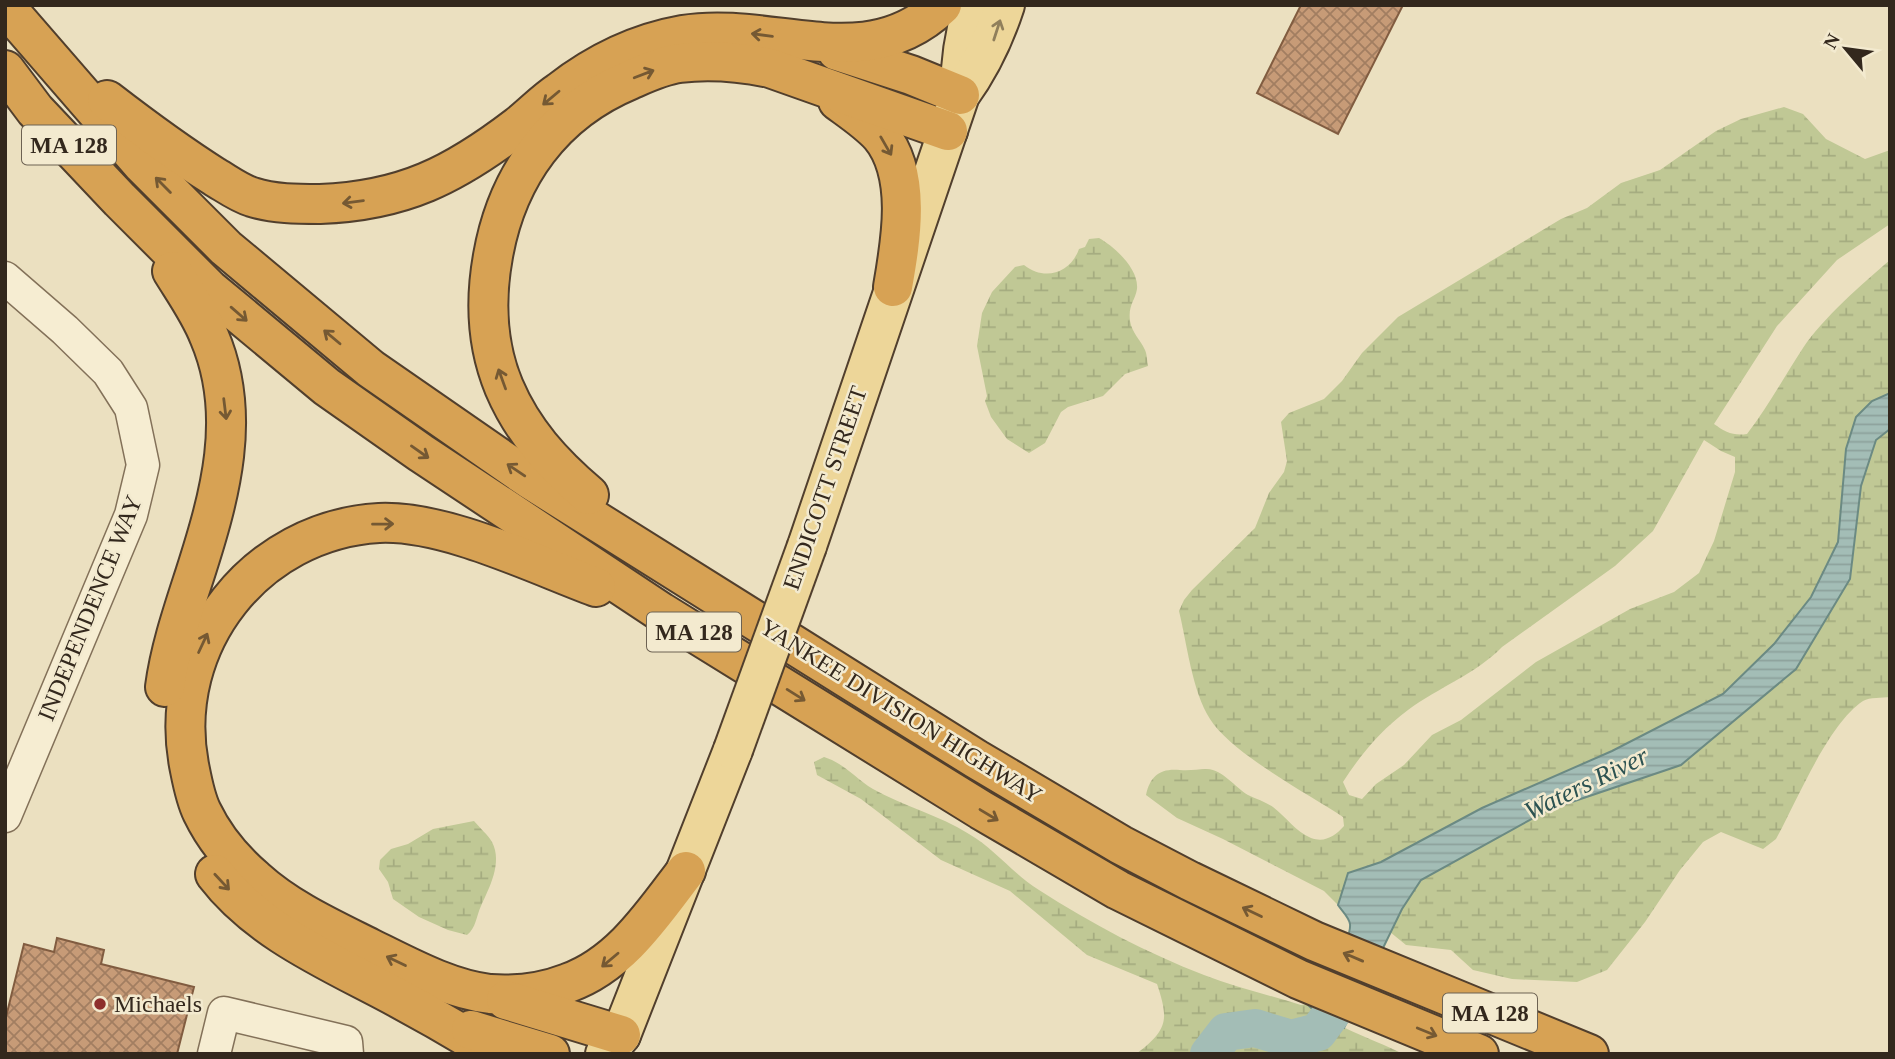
<svg xmlns="http://www.w3.org/2000/svg" width="1895" height="1059" font-family="Georgia,serif">
	<style>
		.wetland { fill: url(#wetland-marsh); fill-rule: evenodd }
		.water { fill: url(#water-rules); stroke: #6b8a83; stroke-width: 2 }
		.lines { fill: none; stroke-linecap: round; stroke-linejoin: round }
		.river { stroke: #a3bdb6; stroke-width: 38 }
		.building { fill: url(#building-cross-hatch); stroke: #815c40; stroke-width: 2 }
		.minor-casing { stroke: #837159; stroke-width: 35 }
		.major-casing { stroke: #513f2d; stroke-width: 42 }
		.highway-casing { stroke: #513f2d; stroke-width: 42 }
		.minor { stroke: #f6edd2; stroke-width: 32 }
		.major { stroke: #edd699; stroke-width: 38 }
		.highway { stroke: #d7a254; stroke-width: 38 }
		.major-bridge-casing { stroke: #513f2d; stroke-width: 42; stroke-linecap: butt }
		.major-bridge { stroke: #edd699; stroke-width: 38 }
		.oneway { stroke: #907f5b }
		.oneway2 { stroke: #755933 }
		.poi-dot { fill: #8e2f2c; stroke: #f3eacf; stroke-width: 2.5 }
		.labels { text-anchor: middle; stroke-width: 5; stroke-linejoin: round; paint-order: stroke }
		.shield { fill: #f3eacf; stroke: #6d6252; stroke-width: 2 }
		.shield-label { font-size: 23px; font-weight: bold; fill: #33281d }
		.street-label { font-size: 24px; fill: #33281d; stroke: #f3eacf }
		.poi-label { font-size: 24px; fill: #33281d; stroke: #f3eacf; text-anchor: start }
		.water-label { font-size: 26px; font-style: italic; fill: #2c5251; stroke: #f3eacf }
	</style>
	<defs>
		<pattern id="wetland-marsh" width="20" height="14" patternUnits="userSpaceOnUse" patternTransform="scale(1.75)"><rect width="20" height="14" fill="#c0c895"/><path d="M1 5h8M5 5V1M11 12h8M15 12V8" fill="none" stroke="#a5ac80"/></pattern>
		<pattern id="water-rules" width="6" height="5" patternUnits="userSpaceOnUse" patternTransform="scale(1.75)"><rect width="6" height="5" fill="#a3bdb6"/><path d="M0 2.5h6" fill="none" stroke="#8da29c"/></pattern>
		<pattern id="building-cross-hatch" width="8" height="8" patternUnits="userSpaceOnUse" patternTransform="scale(1.75)"><rect width="8" height="8" fill="#c79b77"/><path d="M0 0l8 8M0 8l8-8" fill="none" stroke="#a27e61"/></pattern>
	</defs>
	<rect width="100%" height="100%" fill="#ebe0c0"/>
	<g class="wetland">
		<path d="M1784,107L1803,114L1826,139L1865,159L1890,150V224L1837,260L1777,326L1714,424C1725,432 1733,436 1747,434C1768,407 1784,377 1803,348C1823,318 1862,284 1890,260V393L1872,401L1846,449L1838,542L1811,597L1774,644L1723,694L1612,751L1482,808L1381,862L1349,873L1338,905L1324,891L1223,839L1177,818L1146,795C1150,776 1160,768 1180,770C1190,771 1198,769 1207,769C1223,770 1235,787 1248,795C1256,799 1266,802 1273,807C1286,817 1296,832 1311,838C1325,843 1335,836 1344,826L1343,817C1308,794 1231,753 1210,719C1192,691 1187,644 1179,611L1184,600L1192,590L1255,528L1269,493L1284,472L1287,461L1281,422L1289,413L1324,399L1342,381L1362,353L1398,317L1561,219L1587,208L1621,183L1660,170L1716,131L1741,119ZM1704,440L1721,451L1735,457V472L1714,541L1699,573L1674,592L1630,609L1536,662L1461,720L1432,735L1404,765L1376,784L1362,799L1349,795L1343,782C1361,754 1381,730 1408,710C1439,687 1476,674 1502,647L1615,566L1653,531Z"/>
		<path d="M1099,238C1115,247 1139,269 1137,289C1135,301 1128,305 1130,321C1132,333 1140,339 1145,350C1147,354 1147,361 1148,366L1125,374L1103,396L1068,407L1061,412L1045,443L1029,453L1007,439L991,417L985,401L987,396L977,346L982,313L992,292L1015,267L1024,265C1044,281 1070,274 1079,249L1085,247L1089,239Z"/>
		<path d="M1890,429V697C1882,698 1870,697 1863,701C1828,724 1797,801 1776,839L1763,849L1721,832L1703,842L1680,870L1645,922L1607,970L1577,982L1512,979L1473,970L1451,950L1406,945L1390,932L1402,909L1421,880L1458,858L1548,810L1681,765L1850,579L1861,486L1876,440Z"/>
		<path d="M824,757C844,763 856,779 873,789C903,806 939,815 969,834C995,849 1013,874 1039,890C1090,923 1147,953 1204,975C1235,987 1269,995 1301,1005L1307,1004C1334,1028 1372,1038 1403,1054H1136C1168,1030 1169,1020 1157,984L1087,955L1010,891L941,860L861,799L817,775L814,762Z"/>
		<path d="M474,821C479,827 488,835 492,842C503,863 489,888 481,906C476,917 476,928 467,935L448,930L419,917L393,899L388,882L379,869L380,860L391,849L408,844L433,829Z"/>
	</g>
	<path class="water" d="M1890,393V429L1876,440L1861,486L1850,579L1796,669L1681,765L1548,810L1421,880L1402,909L1344,1028L1319,1015L1307,1004C1318,988 1352,942 1350,924C1349,917 1342,911 1338,905L1348,873L1381,862L1482,808L1612,751L1723,694L1774,644L1811,597L1838,542L1846,449L1856,417L1872,401Z"/>
	<g class="lines">
		<polyline class="river" points="1209,1054 1226,1032 1255,1028 1291,1039 1318,1032 1334,1010 1351,974"/>
	</g>
	<g class="building">
		<polygon points="1301,5 1403,5 1338,134 1257,93"/>
		<polygon points="57,938 104,950 101,964 194,987 177,1054 5,1054 5,1021 24,944 54,952"/>
	</g>
	<g class="lines">
		<defs>
			<g id="minor">
				<polyline points="5,278 65,330 108,372 131,408 143,465 131,515 5,816"/>
				<polyline points="214,1054 224,1013 346,1042 347,1054"/>
			</g>
			<g id="major">
				<path d="M960,93C960,62 964,35 973,5"/>
				<path d="M807,546L960,95C981,66 994,39 1005,5"/>
				<polyline points="605,1054 621,1035 733,750"/>
			</g>
			<g id="highway">
				<polyline points="5,6 142,164 226,248 371,369 531,480 976,759 1121,845 1190,881 1314,941 1589,1054"/>
				<polyline points="837,51 911,75 960,95"/>
				<polyline points="5,70 35,110 120,200 209,289 327,387 421,453 661,612 981,810 1118,890 1298,979 1479,1054"/>
				<path d="M107,100C142,127 177,153 215,177C227,184 239,193 252,197C273,204 298,204 320,204C403,201 454,175 518,126C532,115 544,102 559,92C595,64 638,43 683,35C773,20 866,78 942,5"/>
				<path d="M838,101C853,112 868,122 880,135C913,174 901,241 893,287"/>
				<path d="M589,495C553,464 523,432 504,387C487,346 485,300 493,256C507,176 553,112 630,80C646,73 663,65 680,63C711,59 740,62 770,68L948,131"/>
				<path d="M596,587C534,564 445,520 379,523C256,530 166,644 189,765C192,780 195,798 202,812C214,837 234,861 255,879C288,909 330,928 370,948C407,966 448,989 490,994C517,996 542,993 568,983C621,964 653,914 686,871"/>
				<path d="M165,687C170,649 183,611 195,574C220,496 243,415 209,336C200,313 185,292 172,271"/>
				<path d="M215,874C257,929 324,959 383,990C421,1010 458,1031 495,1054"/>
				<polyline points="506,1000 621,1035"/>
				<polyline points="471,1030 550,1054"/>
			</g>
		</defs>
		<use href="#minor" class="minor-casing"/>
		<use href="#major" class="major-casing"/>
		<use href="#highway" class="highway-casing"/>
		<use href="#minor" class="minor"/>
		<use href="#major" class="major"/>
		<use href="#highway" class="highway"/>
		<defs>
			<polyline id="major-bridge" points="733,750 807,546"/>
		</defs>
		<use href="#major-bridge" class="major-bridge-casing"/>
		<use href="#major-bridge" class="major-bridge"/>
	</g>
	<defs><path id="oneway-shaft" d="M-6 0H5M1.5-3L5.5 0L1.5 3" fill="none" stroke-width="1.6" stroke-linecap="round" stroke-linejoin="round" transform="scale(1.75)"/></defs>
	<use class="oneway" href="#oneway-shaft" transform="translate(997 30) rotate(-72)"/>
	<g class="oneway2">
		<use href="#oneway-shaft" transform="translate(762 35) rotate(-173)"/>
		<use href="#oneway-shaft" transform="translate(644 74) rotate(-21)"/>
		<use href="#oneway-shaft" transform="translate(551 98) rotate(140)"/>
		<use href="#oneway-shaft" transform="translate(886 146) rotate(60)"/>
		<use href="#oneway-shaft" transform="translate(163 185) rotate(-135)"/>
		<use href="#oneway-shaft" transform="translate(353 202) rotate(173)"/>
		<use href="#oneway-shaft" transform="translate(239 314) rotate(41)"/>
		<use href="#oneway-shaft" transform="translate(332 337) rotate(-140)"/>
		<use href="#oneway-shaft" transform="translate(502 379) rotate(-110)"/>
		<use href="#oneway-shaft" transform="translate(225 409) rotate(83)"/>
		<use href="#oneway-shaft" transform="translate(420 452) rotate(35)"/>
		<use href="#oneway-shaft" transform="translate(516 470) rotate(-146)"/>
		<use href="#oneway-shaft" transform="translate(383 524) rotate(-1)"/>
		<use href="#oneway-shaft" transform="translate(203 643) rotate(-65)"/>
		<use href="#oneway-shaft" transform="translate(796 695) rotate(32)"/>
		<use href="#oneway-shaft" transform="translate(989 815) rotate(31)"/>
		<use href="#oneway-shaft" transform="translate(222 882) rotate(47)"/>
		<use href="#oneway-shaft" transform="translate(1252 912) rotate(-154)"/>
		<use href="#oneway-shaft" transform="translate(1353 957) rotate(-157)"/>
		<use href="#oneway-shaft" transform="translate(610 960) rotate(140)"/>
		<use href="#oneway-shaft" transform="translate(396 961) rotate(-154)"/>
		<use href="#oneway-shaft" transform="translate(1427 1032) rotate(22)"/>
	</g>
	<circle class="poi-dot" cx="100" cy="1004" r="7"/>
	<g class="labels">
		<g class="shield">
			<rect x="22" y="125.5" width="94" height="39" rx="5"/>
			<rect x="647" y="612.5" width="94" height="39" rx="5"/>
			<rect x="1443" y="993.5" width="94" height="39" rx="5"/>
		</g>
		<g class="shield-label">
			<text x="69" y="153">MA 128</text>
			<text x="694" y="640">MA 128</text>
			<text x="1490" y="1021">MA 128</text>
		</g>
		<g class="street-label">
			<text transform="translate(825 488) rotate(-71)" y="8">ENDICOTT STREET</text>
			<text transform="translate(90 608) rotate(-68)" y="8">INDEPENDENCE WAY</text>
			<text transform="translate(901 711) rotate(32)" y="8">YANKEE DIVISION HIGHWAY</text>
		</g>
		<g class="poi-label">
			<text x="114" y="1012">Michaels</text>
		</g>
		<g class="water-label">
			<text transform="translate(1586 783) rotate(-26)" y="9">Waters River</text>
		</g>
	</g>
	<rect width="1895" height="1059" fill="none" stroke="#33281d" stroke-width="14"/>
	<g transform="translate(1846 49) rotate(299)" stroke="#f3eacf" stroke-width="5" paint-order="stroke">
	<path d="M0-5L12 26L0 18L-12 26Z" fill="#33281d"/>
	<text y="-10" font-size="19" font-weight="bold" text-anchor="middle" fill="#33281d">N</text>
	</g>
</svg>
